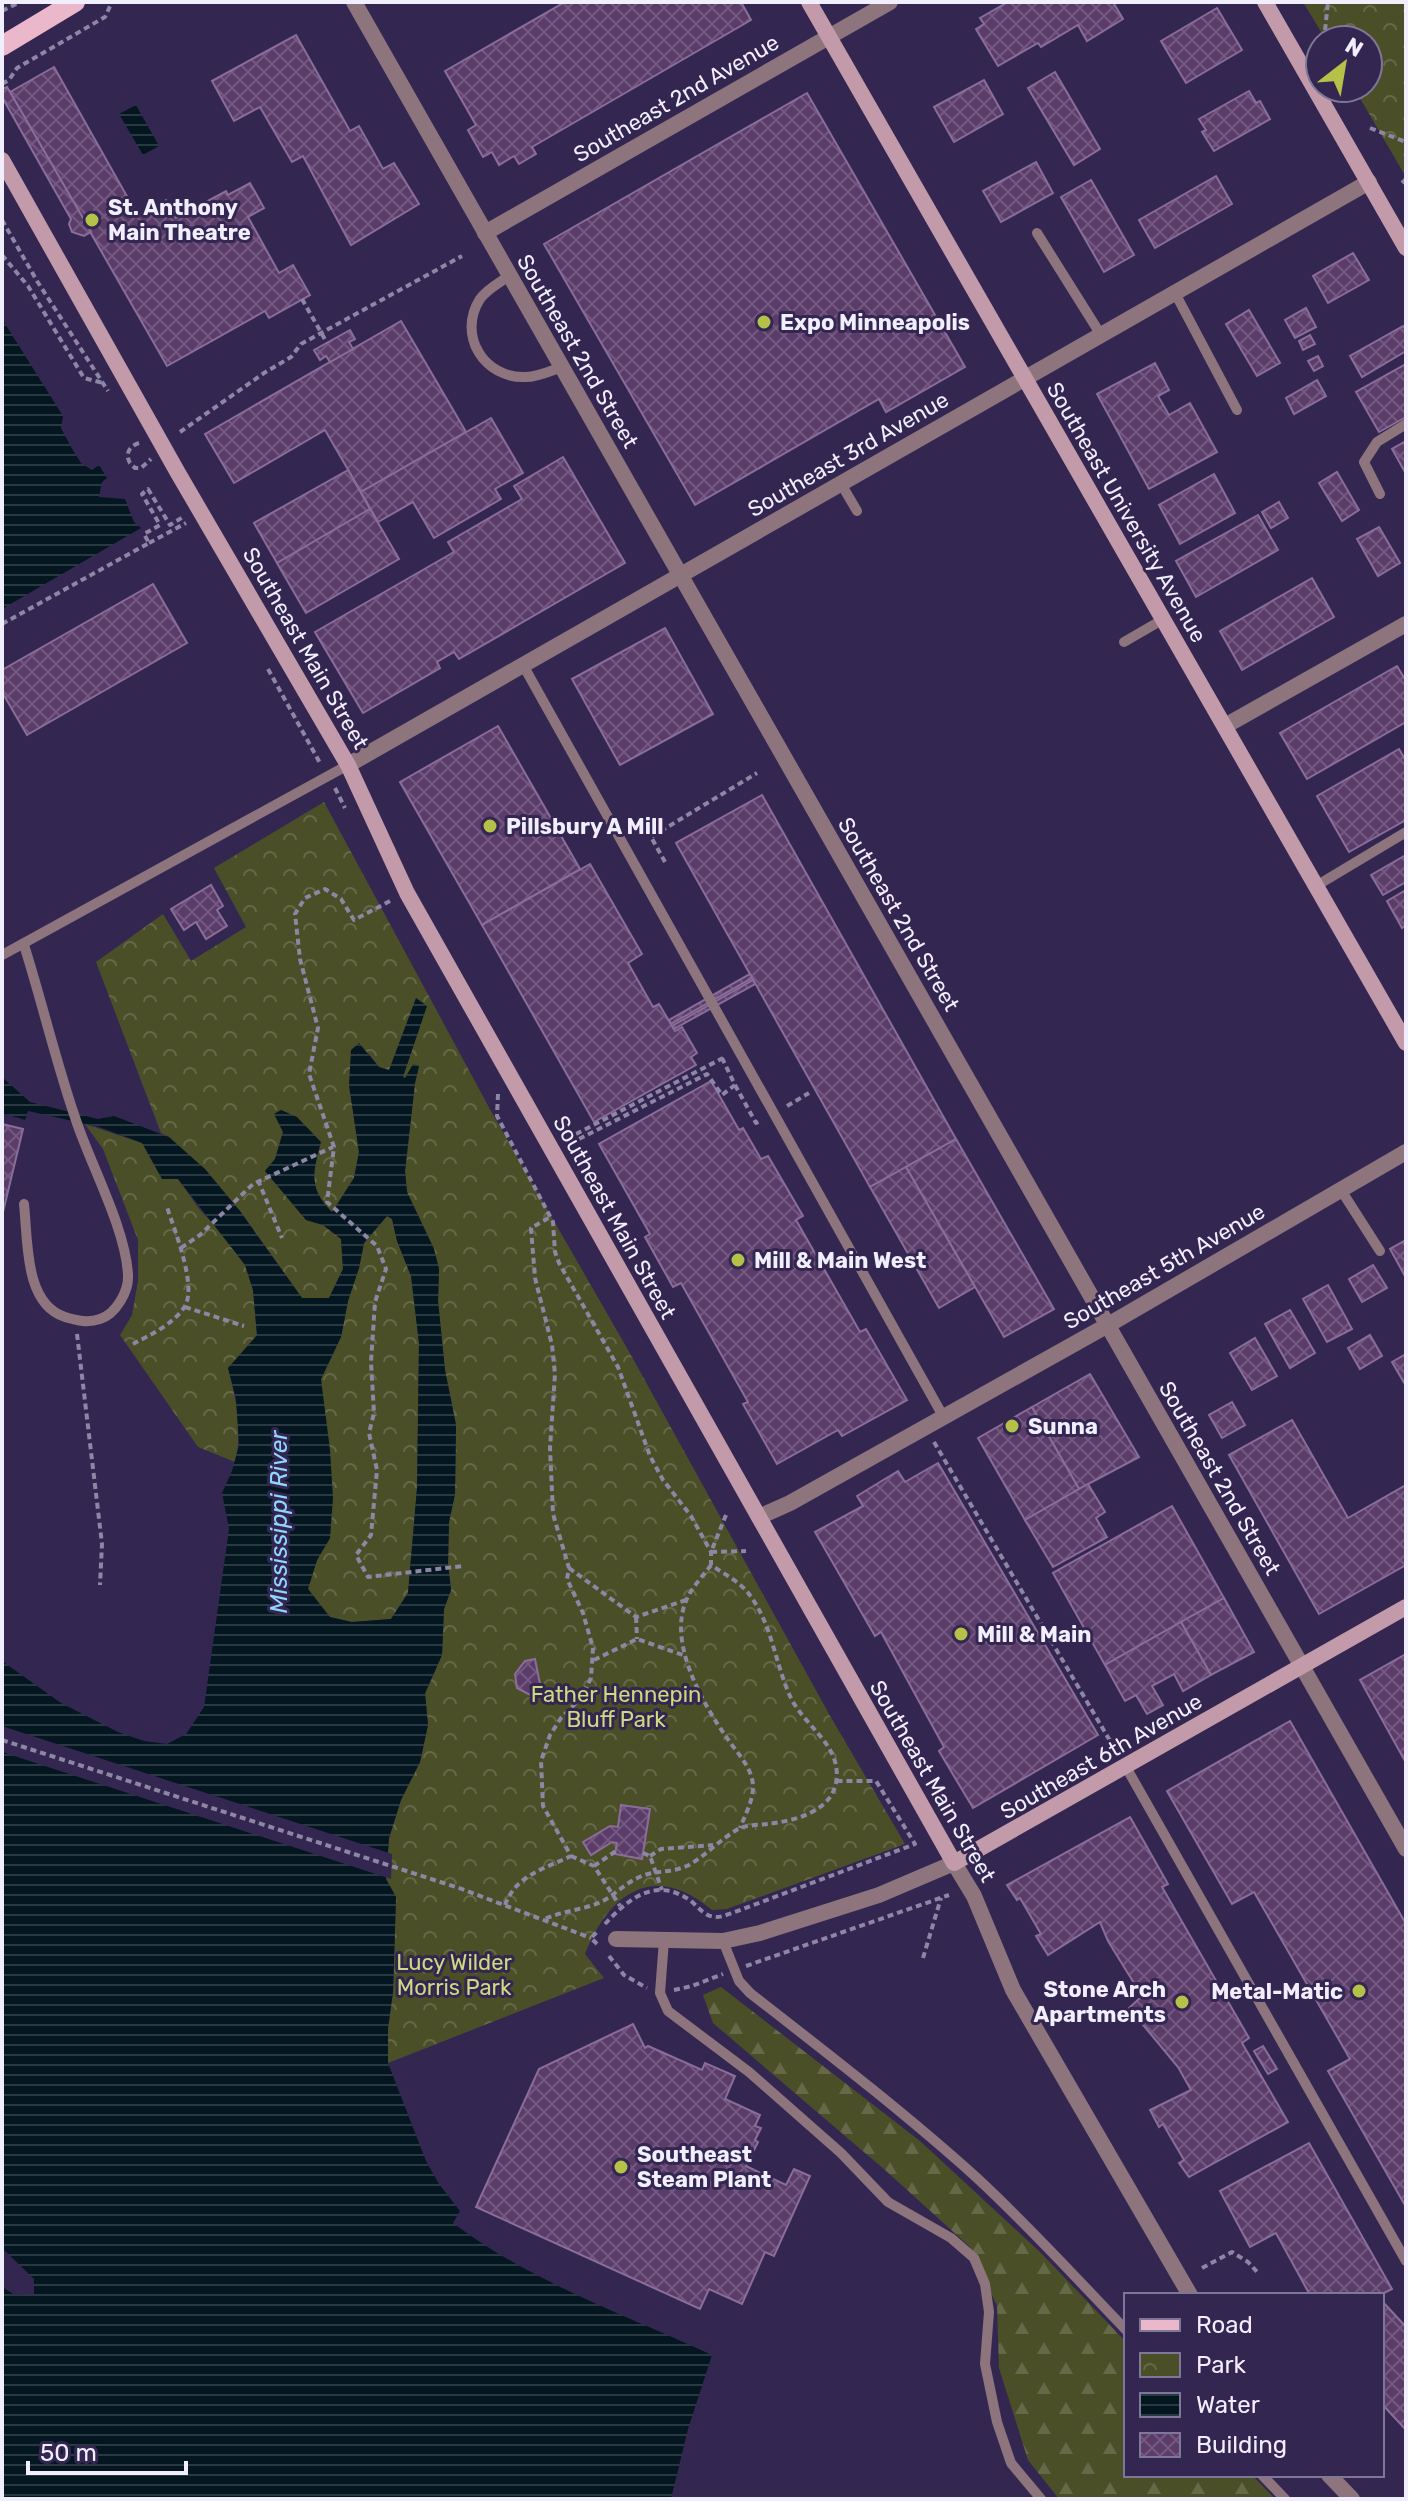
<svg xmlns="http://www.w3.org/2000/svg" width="1408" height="2501" font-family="Rubik,sans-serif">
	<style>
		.forest { fill: url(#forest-firs) }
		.park { fill: url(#park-crowns) }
		.water { fill: url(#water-rules); fill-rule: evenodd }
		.pier { fill: #332752 }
		.building { fill: url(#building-cross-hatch); stroke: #8b6d9a; stroke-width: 2 }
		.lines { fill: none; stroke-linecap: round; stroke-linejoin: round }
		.path { stroke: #8d86a4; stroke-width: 4; stroke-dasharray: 6 4; stroke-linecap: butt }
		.lane { stroke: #8d747d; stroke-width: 10 }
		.street { stroke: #8d747d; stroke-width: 16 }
		.secondary { stroke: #c29aa9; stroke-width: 16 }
		.primary { stroke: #ebb8cb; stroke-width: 20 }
		.path-bridge { stroke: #8d86a4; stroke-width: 4; stroke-dasharray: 6 4; stroke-linecap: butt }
		.poi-dot { fill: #b6c149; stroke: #332752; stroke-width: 3 }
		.labels { text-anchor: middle; stroke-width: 6; stroke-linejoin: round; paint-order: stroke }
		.street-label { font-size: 22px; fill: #f1eefe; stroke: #332752 }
		.poi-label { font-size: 22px; font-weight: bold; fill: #f1eefe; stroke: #332752; text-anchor: start }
		.park-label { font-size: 22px; fill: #ced982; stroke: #332752 }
		.water-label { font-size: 24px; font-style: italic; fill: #8fd5fd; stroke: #332752 }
	</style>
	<defs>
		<pattern id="forest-firs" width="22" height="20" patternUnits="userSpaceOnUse" patternTransform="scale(2)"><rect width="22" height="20" fill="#4a4f28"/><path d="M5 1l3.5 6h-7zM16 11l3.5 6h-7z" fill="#656948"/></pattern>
		<pattern id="park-crowns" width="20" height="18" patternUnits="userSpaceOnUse" patternTransform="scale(2)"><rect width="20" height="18" fill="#4a4f28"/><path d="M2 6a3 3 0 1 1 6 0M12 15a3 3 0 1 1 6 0" fill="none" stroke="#656948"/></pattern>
		<pattern id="water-rules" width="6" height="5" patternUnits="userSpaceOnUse" patternTransform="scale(2)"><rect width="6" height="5" fill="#041620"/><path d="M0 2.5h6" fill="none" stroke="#293841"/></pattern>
		<pattern id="building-cross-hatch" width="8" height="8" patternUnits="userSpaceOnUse" patternTransform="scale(2)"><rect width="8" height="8" fill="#5b3c69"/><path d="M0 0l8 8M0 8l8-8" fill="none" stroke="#735880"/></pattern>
	</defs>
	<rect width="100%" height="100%" fill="#332752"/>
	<polygon class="forest" points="721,1987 920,2141 1041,2253 1126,2342 1126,2475 1252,2475 1275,2499 1059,2499 1028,2460 999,2368 997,2306 970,2247 885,2170 713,2023 703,1995"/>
	<g class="park">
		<polygon points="1303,2 1406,2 1406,177 1354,88 1368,88 1368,40 1326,40"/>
		<path d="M324,802L492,1113L632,1357L829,1714L905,1844L727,1909L712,1910C654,1861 609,1893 585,1954L604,1978L388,2063V2028L393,1992L396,1897L386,1879L389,1838L401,1800L420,1762L428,1725L425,1694L442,1655L444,1609L451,1590L448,1564L449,1522L455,1494L456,1425L445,1370L438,1301L439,1269L434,1249L407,1192L405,1171L415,1083L419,1066L405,1078L379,1067L368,1053L349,1085L359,1152L354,1178L332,1213L318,1197L313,1175L283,1132L275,1159L265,1171L306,1220L323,1225L341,1239L343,1269L329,1298H302L240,1211L169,1137L161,1133L96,962L163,914L191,961L246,927L214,868Z"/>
		<path d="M85,1124L142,1143L178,1179L200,1210L220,1231L245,1265L253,1290L257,1336L228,1368C236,1399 243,1431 235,1462L198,1447L120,1335L132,1315L138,1281V1240L103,1149Z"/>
		<polygon points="387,1216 392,1219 397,1241 411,1276 419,1343 417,1488 408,1593 391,1619 352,1622 329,1617 308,1589 317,1560 330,1538 321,1379 341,1337 348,1301 359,1268 364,1243"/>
	</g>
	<g class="water">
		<polygon points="136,105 159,146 143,155 119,114"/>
		<polygon points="2,319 63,416 61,428 71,447 81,463 92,470 99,465 107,478 102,482 99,497 125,499 134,522 141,528 2,609"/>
		<path d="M416,998L427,1006L403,1077L405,1078L413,1064L419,1066L415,1083L405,1171L407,1192L434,1249L439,1269L438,1301L445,1370L456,1425L455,1494L449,1522L448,1564L451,1590L444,1609L442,1655L425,1693L428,1725L420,1762L401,1800L389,1838L386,1879L396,1897L393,1992L388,2028V2063L426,2161L439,2184L460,2211L453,2223C529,2281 626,2315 712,2355L688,2429L671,2499H2V2287L15,2295L34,2294V2279L2,2248V1661L61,1703L118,1732L144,1741L167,1744L186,1734L204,1707L229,1529L222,1493L232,1471L239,1445L236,1399L228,1368L257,1335L253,1290L245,1265L178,1179H162L142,1143L99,1127L28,1111L25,1120L2,1113V1077L30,1102L98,1119L114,1116L169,1137L205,1169L240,1211L302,1298H329L343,1269L341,1239L323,1225L306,1220L265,1171L275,1159L283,1132L274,1114L281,1110L297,1117L321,1142C313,1173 308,1188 332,1212L354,1178L359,1152L349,1085L351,1050L359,1043L379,1067L389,1070ZM387,1216L392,1219L397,1241L411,1276L419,1343L417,1488L408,1593L391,1619L352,1622L330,1617L308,1589L317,1560L330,1538L333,1498L330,1450L321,1379L341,1337L348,1301L359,1268L364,1243Z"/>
	</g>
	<polygon class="pier" points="2,1726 392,1854 391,1879 2,1752"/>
	<g class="building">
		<polygon points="565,2 741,2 751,20 532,147 536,154 519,164 514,156 499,165 492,152 483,157 468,130 476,125 445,71"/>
		<polygon points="1008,2 1113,2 1123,19 1087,41 1078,25 1041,47 1038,43 998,66 976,29 984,24 980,18"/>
		<polygon points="1217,8 1242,50 1186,83 1161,41"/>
		<polygon points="296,35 350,131 359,126 383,169 394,163 419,204 351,245 303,156 292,162 260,107 234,121 212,81"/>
		<polygon points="54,67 138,216 166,200 176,218 226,191 228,195 250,183 264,208 248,217 279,273 293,265 310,295 269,318 265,311 167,366 10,92"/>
		<polygon points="1055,72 1100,149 1074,165 1028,88"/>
		<polygon points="984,80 1003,114 954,142 934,107"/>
		<polygon points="7,87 10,92 91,232 84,236 72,232 69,224 71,219 2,97 2,89"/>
		<polygon points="1249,91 1256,103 1260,101 1270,119 1214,151 1202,132 1206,130 1199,119"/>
		<polygon points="807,93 965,367 886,412 879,399 695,505 544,244"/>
		<polygon points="1036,162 1053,193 1001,222 983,191"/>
		<polygon points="1216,176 1232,204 1155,248 1139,220"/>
		<polygon points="1091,180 1134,255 1104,272 1061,197"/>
		<polygon points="1353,253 1369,280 1328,303 1313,276"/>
		<polygon points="1306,308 1316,327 1295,338 1285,320"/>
		<polygon points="1249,310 1280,363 1257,376 1226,324"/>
		<polygon points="401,321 466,432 361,492 325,430 234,483 205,434"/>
		<polygon points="1403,326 1406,331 1406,351 1362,377 1350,356"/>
		<polygon points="350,330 355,339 349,342 353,349 330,362 326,356 320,360 314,350"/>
		<polygon points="1310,335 1315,344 1303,350 1299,341"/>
		<polygon points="1318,356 1323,366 1314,371 1308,361"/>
		<polygon points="1155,363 1169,390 1158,396 1169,415 1190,403 1217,452 1149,489 1097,394"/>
		<polygon points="1406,364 1406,417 1379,432 1356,392"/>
		<polygon points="1317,380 1326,396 1294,414 1286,398"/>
		<polygon points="491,418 523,473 495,489 501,499 434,538 413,502 378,522 361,492"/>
		<polygon points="1406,441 1406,474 1392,449"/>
		<polygon points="563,457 625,563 459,659 454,652 437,662 440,668 363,713 315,632 454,552 448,542 522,499 514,486"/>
		<polygon points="348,470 370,509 277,563 254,523"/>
		<polygon points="1337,472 1359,510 1342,521 1319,483"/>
		<polygon points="1214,474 1235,513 1180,544 1159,505"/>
		<polygon points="1279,502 1288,518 1271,528 1262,512"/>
		<polygon points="370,509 399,559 306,613 277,563"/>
		<polygon points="1258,515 1278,550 1196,597 1176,561"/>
		<polygon points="1379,527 1400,563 1378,576 1357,539"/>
		<polygon points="1312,578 1334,617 1242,670 1220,631"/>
		<polygon points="153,584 187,643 27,735 2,692 2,670"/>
		<polygon points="665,628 713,714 620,765 572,679"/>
		<polygon points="1397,666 1406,681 1406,722 1307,779 1280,733"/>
		<polygon points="498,726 580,869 482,925 400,782"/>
		<polygon points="1399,749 1406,761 1406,820 1349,852 1317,796"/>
		<polygon points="762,795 956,1139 870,1187 676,843"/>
		<polygon points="1406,855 1406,882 1383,895 1371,875"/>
		<polygon points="590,864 642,954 628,963 653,1007 659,1004 675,1031 682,1027 697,1053 691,1057 696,1065 594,1122 482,925"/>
		<polygon points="211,885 223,906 217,910 227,926 206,939 196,922 184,930 171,909"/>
		<polygon points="1406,890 1406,925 1402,928 1387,901"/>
		<polygon points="750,974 752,978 671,1024 669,1020"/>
		<polygon points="753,980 755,984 674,1029 672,1026"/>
		<polygon points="711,1081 739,1130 743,1128 761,1159 768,1156 803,1216 796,1220 860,1332 866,1329 907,1400 842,1436 838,1430 777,1464 743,1404 748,1402 681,1283 673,1287 645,1237 650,1234 599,1144"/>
		<polygon points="2,1124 23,1129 3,1212 2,1212"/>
		<polygon points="956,1139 1054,1309 1004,1337 906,1167"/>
		<polygon points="906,1167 975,1287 939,1308 870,1187"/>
		<polygon points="1406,1240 1406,1275 1405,1276 1390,1249"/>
		<polygon points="1373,1265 1387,1288 1362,1302 1349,1279"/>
		<polygon points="1328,1285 1352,1329 1327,1342 1303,1299"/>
		<polygon points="1290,1310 1315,1353 1290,1368 1265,1324"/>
		<polygon points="1370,1335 1382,1356 1360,1369 1348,1348"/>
		<polygon points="1255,1338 1277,1376 1252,1390 1230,1353"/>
		<polygon points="1406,1354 1406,1386 1392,1362"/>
		<polygon points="1090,1374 1139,1457 1079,1489 1032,1407"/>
		<polygon points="1232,1402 1245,1425 1222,1438 1209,1415"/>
		<polygon points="1032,1407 1079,1489 1025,1520 978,1438"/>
		<polygon points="1292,1420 1348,1518 1406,1485 1406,1565 1319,1614 1229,1455"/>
		<polygon points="938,1463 1098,1735 973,1808 939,1751 944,1747 881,1632 875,1636 815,1532 863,1506 857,1496 898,1471 905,1482"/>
		<polygon points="1088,1484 1105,1512 1096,1518 1107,1537 1053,1567 1025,1520"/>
		<polygon points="1172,1506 1224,1598 1105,1665 1053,1573"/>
		<polygon points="1224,1598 1254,1652 1211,1675 1181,1622"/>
		<polygon points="1181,1622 1211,1675 1183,1691 1174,1674 1152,1686 1163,1705 1147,1714 1136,1695 1125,1701 1105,1665"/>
		<polygon points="1406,1654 1406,1763 1360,1680"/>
		<polygon points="535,1659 542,1694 532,1696 517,1688 515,1674 525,1661"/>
		<polygon points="1290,1721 1406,1924 1406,2207 1328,2071 1350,2059 1254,1892 1232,1904 1167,1791"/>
		<polygon points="621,1805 650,1809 642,1859 615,1854 617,1843 612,1842 591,1855 583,1842 610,1826 618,1827"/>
		<polygon points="1130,1817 1168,1884 1162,1887 1249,2038 1242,2043 1288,2122 1189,2177 1179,2163 1184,2160 1163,2124 1159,2127 1150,2110 1191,2090 1178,2067 1129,2008 1142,1996 1108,1941 1100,1922 1048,1955 1036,1936 1041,1934 1020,1898 1017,1900 1007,1885"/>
		<polygon points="633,2024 645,2048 648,2046 702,2070 705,2063 735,2076 725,2099 760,2115 755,2126 761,2128 755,2140 758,2142 746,2166 786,2185 794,2169 810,2176 774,2256 765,2252 742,2304 709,2289 700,2309 476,2207 539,2069"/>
		<polygon points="1263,2046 1277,2069 1268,2074 1254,2051"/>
		<polygon points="1309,2143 1392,2289 1380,2295 1310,2295 1276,2233 1250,2247 1220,2191"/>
		<polygon points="1382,2301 1406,2327 1406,2430 1382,2404"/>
	</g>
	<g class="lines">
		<g class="path">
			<polyline points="2,11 20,2"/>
			<polyline points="1324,40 1328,2"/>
			<polyline points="2,84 9,80 17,68 105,17 112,2"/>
			<polyline points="1370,128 1406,142"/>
			<polyline points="1402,183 1406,179"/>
			<polyline points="2,220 37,281 108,391"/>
			<polyline points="2,255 28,286 84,378 103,383"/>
			<polyline points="180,432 264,373 291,357 301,344 462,256"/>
			<path d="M139,443C129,446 125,454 130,463L135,468H141L151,459"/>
			<polyline points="149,543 186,523"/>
			<polyline points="2,624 149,543 144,534 160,525 142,494 148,489 170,525 183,517"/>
			<polyline points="268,669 320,763"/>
			<polyline points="335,788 345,808"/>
			<polyline points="665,862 651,837 757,773"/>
			<polyline points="390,901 354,920 341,899 325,889 305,898 295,914 300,959 318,1028 309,1074 334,1147 327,1202 377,1246 386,1269 375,1302 371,1362 374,1413 369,1433 377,1470 371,1535 356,1555 368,1577 463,1566"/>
			<polyline points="735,1085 756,1123 762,1120"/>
			<path d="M498,1094L497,1116L553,1222L555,1252L559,1263L618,1367L650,1456L663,1480L691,1516L711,1552V1565C724,1574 740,1582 749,1594C772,1624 775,1663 790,1696C804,1727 843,1745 836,1783C830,1813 792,1821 768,1824C759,1825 746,1825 738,1829C721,1839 706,1855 689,1865C673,1873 657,1870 642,1876C626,1882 615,1895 601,1902C583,1910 561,1911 543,1920"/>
			<polyline points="787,1106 809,1093"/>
			<polyline points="576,1134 723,1058"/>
			<polyline points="579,1139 707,1074 722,1095 735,1085 722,1058"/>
			<polyline points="258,1180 282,1238"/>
			<polyline points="181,1248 200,1235 253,1184 333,1147"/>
			<polyline points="185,1307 244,1326"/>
			<polyline points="77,1334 102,1544 100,1585"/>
			<path d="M133,1344C150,1335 174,1324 185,1306C197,1285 174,1229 167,1207"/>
			<polyline points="934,1442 1116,1751"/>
			<polyline points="726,1515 711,1552 746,1551"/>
			<path d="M711,1565C703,1576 691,1588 686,1601C668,1644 703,1704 727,1738C737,1753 753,1768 753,1787C753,1801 745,1815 740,1828"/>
			<polyline points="569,1568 636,1617 686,1600"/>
			<polyline points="636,1617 637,1639"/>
			<polyline points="594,1660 637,1639 683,1655"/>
			<polyline points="2,1740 459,1888 591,1938"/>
			<polyline points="643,1853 650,1856 662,1890"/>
			<polyline points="571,1856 594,1866 620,1906"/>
			<polyline points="650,1856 661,1849 713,1845"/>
			<polyline points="594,1866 616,1851"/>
			<path d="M505,1905C516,1875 544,1869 571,1856L543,1806L541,1761L550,1735L561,1718L581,1698L591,1678L593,1648L583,1613L567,1579L569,1568L553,1514L550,1448L555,1374L552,1345L535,1278L531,1228L550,1217"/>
			<path d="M605,1924C629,1898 656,1876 691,1901C699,1908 705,1917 717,1917C722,1917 729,1914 735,1912L915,1844L876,1781H836"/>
			<polyline points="597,1944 591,1938 599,1930"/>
			<polyline points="609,1956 624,1975 647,1988"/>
			<polyline points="923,1958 941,1898"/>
			<polyline points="746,1966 949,1895"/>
			<polyline points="674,1990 692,1986 723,1974"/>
			<polyline points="1202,2268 1232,2252 1248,2262 1258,2273"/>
		</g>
		<g class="lane">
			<polyline points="1037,233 1101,335"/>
			<path d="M509,276C499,283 487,289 480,299C457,335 484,379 526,377C538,377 550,371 562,367"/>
			<polyline points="1175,293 1237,410"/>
			<polyline points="840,482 857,511"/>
			<polyline points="1380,494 1364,462 1377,442 1406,424"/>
			<polyline points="1124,642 1162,620"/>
			<polyline points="523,665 943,1416"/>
			<polyline points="1316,886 1406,832"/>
			<path d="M24,945C43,1005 57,1067 78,1126C93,1169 126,1231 128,1275C129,1291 116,1314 100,1319C88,1323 78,1321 65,1317C24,1304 28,1240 24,1204"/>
			<polyline points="2,955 348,765"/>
			<polyline points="1341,1190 1380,1251"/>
			<polyline points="1126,1767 1406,2261"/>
			<polyline points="664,1940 660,1993 668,2011 749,2072 841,2153 888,2202 951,2238 974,2258 985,2284 989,2312 985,2364 997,2422 1011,2463 1041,2499"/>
			<path d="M723,1941L739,1981L750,1993C827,2053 905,2113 977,2178C1029,2226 1077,2279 1126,2330"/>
			<polyline points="1262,2475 1285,2499"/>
		</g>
		<g class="street">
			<polyline points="354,2 1406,1849"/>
			<polyline points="485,233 890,2"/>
			<polyline points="1225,726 1406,624"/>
			<polyline points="348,765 1369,182"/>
			<polyline points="759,1517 790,1503 1108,1325 1406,1152"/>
			<polyline points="616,1939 723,1941 760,1933 879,1895 954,1863 974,1896 1013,1990 1190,2295"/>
			<polyline points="1329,2475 1352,2499"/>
		</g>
		<g class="secondary">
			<polyline points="809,2 1406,1043"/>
			<polyline points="1265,2 1406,248"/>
			<polyline points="2,160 178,473 348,765 407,893 954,1863 1406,1607"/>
		</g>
		<polyline class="primary" points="2,46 75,2"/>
		<polyline class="path-bridge" points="302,299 327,343"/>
	</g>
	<g class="poi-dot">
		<circle cx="92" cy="220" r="8"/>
		<circle cx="764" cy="322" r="8"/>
		<circle cx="490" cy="826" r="8"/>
		<circle cx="738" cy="1260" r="8"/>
		<circle cx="1012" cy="1426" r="8"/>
		<circle cx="961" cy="1634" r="8"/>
		<circle cx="1359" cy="1991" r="8"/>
		<circle cx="1182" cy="2002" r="8"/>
		<circle cx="621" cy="2167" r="8"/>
	</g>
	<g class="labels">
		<g class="street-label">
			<text transform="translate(676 98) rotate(-30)" y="8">Southeast 2nd Avenue</text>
			<text transform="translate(578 351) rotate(60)" y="8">Southeast 2nd Street</text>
			<text transform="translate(848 454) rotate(-30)" y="8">Southeast 3rd Avenue</text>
			<text transform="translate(1127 512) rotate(60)" y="8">Southeast University Avenue</text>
			<text transform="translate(306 648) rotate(60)" y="8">Southeast Main Street</text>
			<text transform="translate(899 914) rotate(60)" y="8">Southeast 2nd Street</text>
			<text transform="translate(615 1217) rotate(61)" y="8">Southeast Main Street</text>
			<text transform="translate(1164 1266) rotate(-30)" y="8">Southeast 5th Avenue</text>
			<text transform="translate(1220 1478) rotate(60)" y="8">Southeast 2nd Street</text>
			<text transform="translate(1101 1756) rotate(-30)" y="8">Southeast 6th Avenue</text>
			<text transform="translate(933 1781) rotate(60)" y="8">Southeast Main Street</text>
		</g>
		<g class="poi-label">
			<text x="108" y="215">St. Anthony<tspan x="108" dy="25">Main Theatre</tspan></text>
			<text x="780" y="330">Expo Minneapolis</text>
			<text x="506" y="834">Pillsbury A Mill</text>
			<text x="754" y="1268">Mill &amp; Main West</text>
			<text x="1028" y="1434">Sunna</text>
			<text x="977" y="1642">Mill &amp; Main</text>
			<text x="1166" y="1997" text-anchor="end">Stone Arch<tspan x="1166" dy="25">Apartments</tspan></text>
			<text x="1343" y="1999" text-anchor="end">Metal-Matic</text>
			<text x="637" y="2162">Southeast<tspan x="637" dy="25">Steam Plant</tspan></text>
		</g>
		<g class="park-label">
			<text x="616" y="1702">Father Hennepin<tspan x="616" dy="25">Bluff Park</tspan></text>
			<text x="454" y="1970">Lucy Wilder<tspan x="454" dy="25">Morris Park</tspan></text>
		</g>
		<g class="water-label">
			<text transform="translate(279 1522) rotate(-90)" y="8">Mississippi River</text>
		</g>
	</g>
	<rect width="1408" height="2501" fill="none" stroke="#f1eefe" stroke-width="8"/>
	<rect x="1124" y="2293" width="260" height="184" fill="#332752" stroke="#7f7797" stroke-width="2"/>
	<rect x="1140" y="2319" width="40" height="12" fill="#ebb8cb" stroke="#7f7797" stroke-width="2"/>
	<text x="1196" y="2333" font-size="24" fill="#f1eefe">Road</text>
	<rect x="1140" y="2353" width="40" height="24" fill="url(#park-crowns)" stroke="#7f7797" stroke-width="2"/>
	<text x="1196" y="2373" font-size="24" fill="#f1eefe">Park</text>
	<rect x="1140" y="2393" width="40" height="24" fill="url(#water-rules)" stroke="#7f7797" stroke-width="2"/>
	<text x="1196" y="2413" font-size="24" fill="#f1eefe">Water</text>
	<rect x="1140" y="2433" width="40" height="24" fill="url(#building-cross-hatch)" stroke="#7f7797" stroke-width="2"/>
	<text x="1196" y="2453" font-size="24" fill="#f1eefe">Building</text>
	<g transform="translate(1344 64) rotate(31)"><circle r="38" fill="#332752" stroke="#7f7797" stroke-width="2"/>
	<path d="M0-6L14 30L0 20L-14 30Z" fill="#b6c149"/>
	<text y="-12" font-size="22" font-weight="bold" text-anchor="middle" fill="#f1eefe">N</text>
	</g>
	<path d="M28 2461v12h158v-12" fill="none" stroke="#f1eefe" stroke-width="4"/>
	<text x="40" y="2461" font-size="24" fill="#f1eefe" stroke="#332752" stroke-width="6" paint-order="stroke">50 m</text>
</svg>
